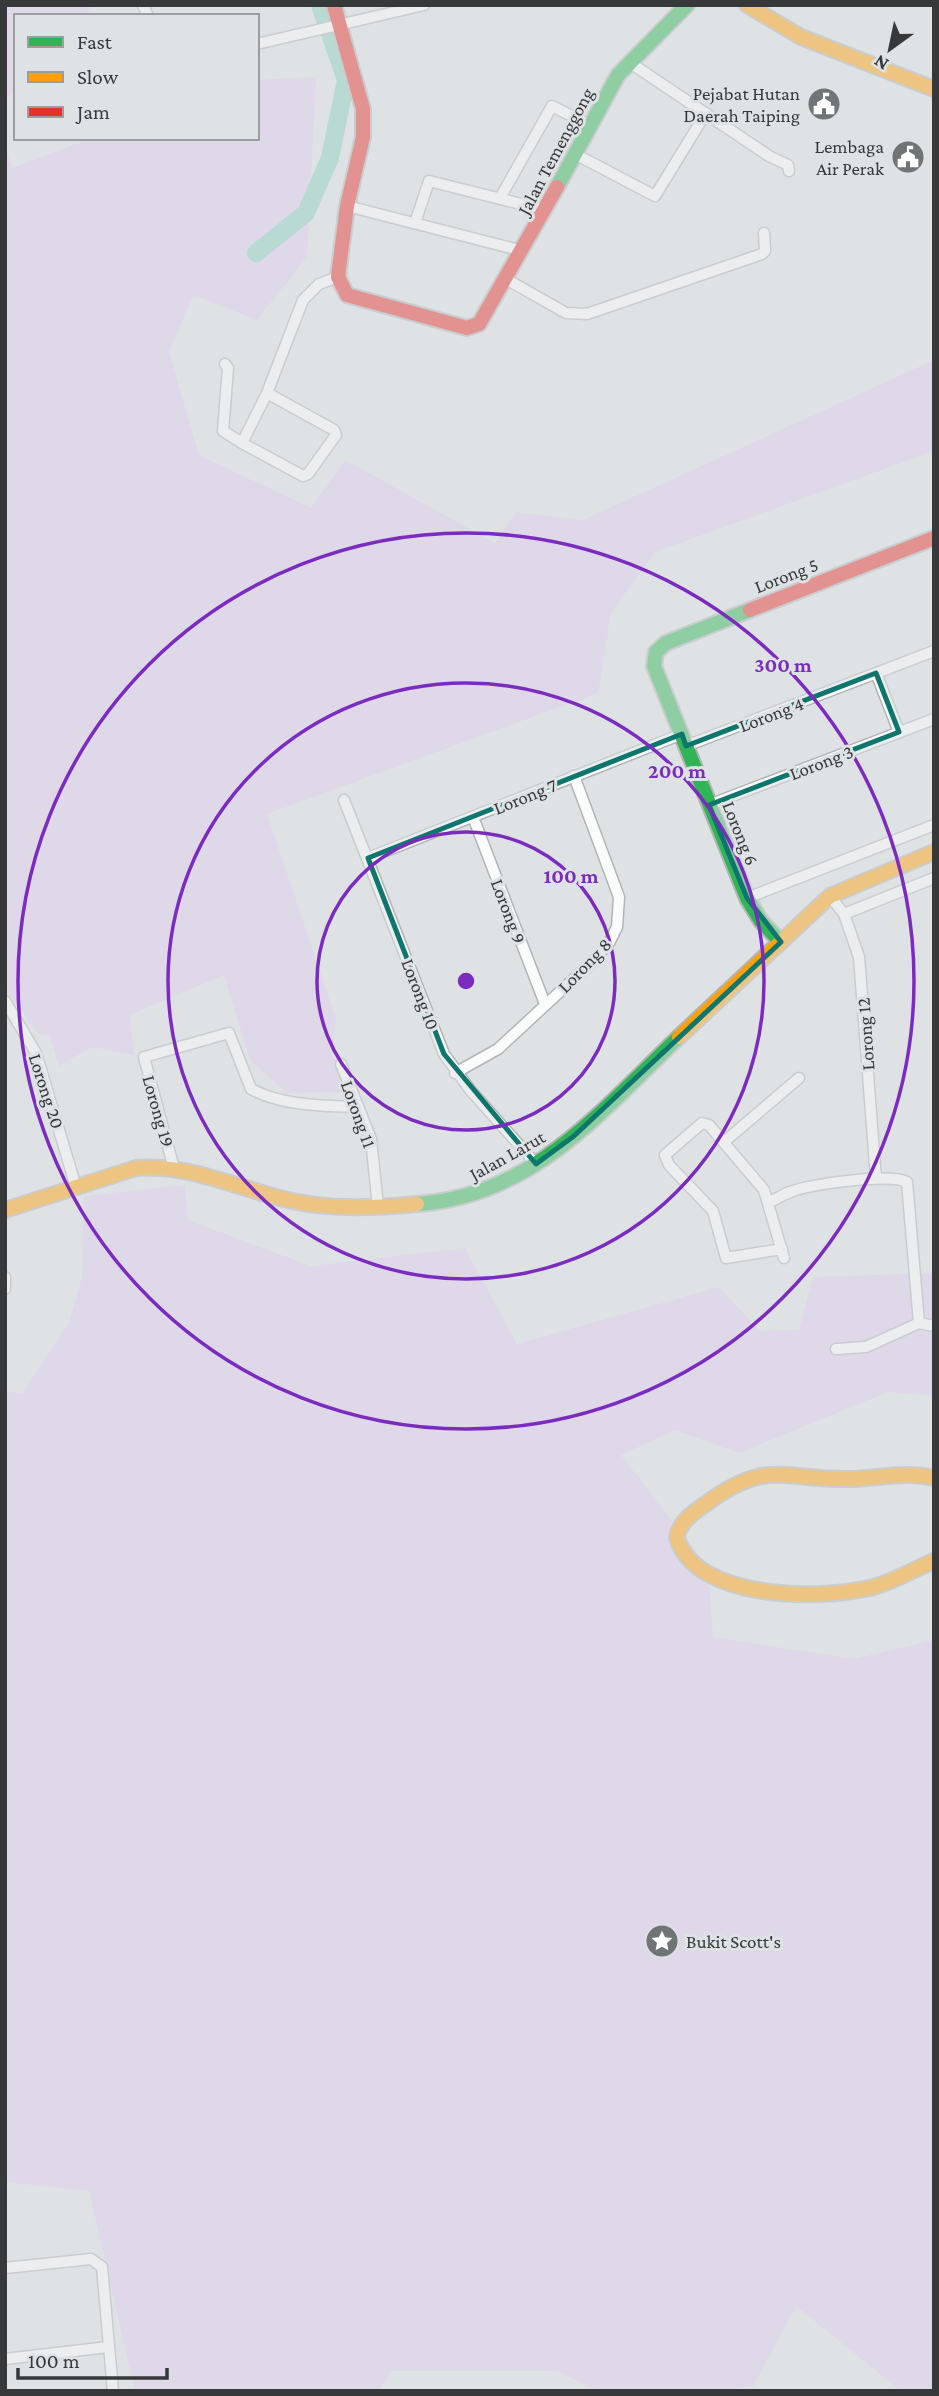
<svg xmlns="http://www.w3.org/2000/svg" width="939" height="2396" font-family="'Crimson Pro',serif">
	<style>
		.green { fill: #deccef }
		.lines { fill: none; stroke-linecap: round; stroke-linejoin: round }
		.river { stroke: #8dcebe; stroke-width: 18 }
		.street-casing { stroke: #b2b4b5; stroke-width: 13 }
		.fast-casing { stroke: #b2b4b5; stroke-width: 18 }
		.slow-casing { stroke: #b2b4b5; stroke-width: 18 }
		.jam-casing { stroke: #b2b4b5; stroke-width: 18 }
		.street { stroke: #fafbfb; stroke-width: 10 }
		.fast { stroke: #30b455; stroke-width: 14 }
		.slow { stroke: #ff9f0a; stroke-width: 14 }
		.jam { stroke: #e5322d; stroke-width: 14 }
		.marked { fill: none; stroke: #0f766e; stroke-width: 5; stroke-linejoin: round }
		.ring { fill: none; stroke: #7b2cbf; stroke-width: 3.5 }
		.labels { text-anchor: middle; stroke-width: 6; stroke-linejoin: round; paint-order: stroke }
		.poi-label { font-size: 19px; fill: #363839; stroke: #dee2e5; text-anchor: end }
		.street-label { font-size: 19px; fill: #363839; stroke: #dee2e5 }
		.centre { fill: #7b2cbf; stroke: #dee2e5; stroke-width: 3.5 }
		.ring-label { font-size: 21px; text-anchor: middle; font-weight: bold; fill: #7b2cbf; stroke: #dee2e5; stroke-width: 6; stroke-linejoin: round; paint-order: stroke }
	</style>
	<rect width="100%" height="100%" fill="#dfe2e4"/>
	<g class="green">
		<polygon points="5,5 93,5 83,16 16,16 16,89 5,100"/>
		<polygon points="316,77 307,257 257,320 193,295 169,352 199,455 311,508 345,460 495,543 516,512 583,520 934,360 934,451 655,552 611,613 598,693 267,814 336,1019 332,1052 346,1092 287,1093 250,1060 224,975 130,1015 134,1055 92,1047 59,1066 50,1036 38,1034 5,988 5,145 12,168 92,138 257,138 257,80"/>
		<polygon points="185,1185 188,1220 311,1266 465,1248 517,1344 719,1287 760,1331 799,1329 813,1277 934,1273 934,1396 888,1392 739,1453 675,1430 621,1455 708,1567 713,1637 854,1659 934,1640 934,2391 901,2391 796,2306 753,2386 720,2391 598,2391 557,2371 392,2371 378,2391 135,2391 89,2191 5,2182 5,1391 22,1394 69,1323 82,1278 84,1196"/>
	</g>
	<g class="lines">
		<polyline class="river" points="256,253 306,213 330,158 346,80 320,5"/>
		<defs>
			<g id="street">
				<polyline points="143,5 148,16"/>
				<polyline points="257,44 424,5"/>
				<polyline points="629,62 769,156 788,165 789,171"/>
				<polyline points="575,154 655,196 706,113"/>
				<polyline points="500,198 552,106 591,126"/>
				<polyline points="347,206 523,251"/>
				<polyline points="415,223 429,181 545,210"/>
				<polyline points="506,279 566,313 587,314 762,254 765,251 764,233"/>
				<polyline points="225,364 228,368 223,431 242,443"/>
				<polyline points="267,393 334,430 336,435 308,474 303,476 242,443 267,393 303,300 319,284 338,277"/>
				<polyline points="876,673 899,732"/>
				<polyline points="686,746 934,651"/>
				<polyline points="344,800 444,1054 471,1091 536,1164"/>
				<polyline points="709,805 934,719"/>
				<polyline points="473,817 545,1004"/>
				<polyline points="368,858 682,734"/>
				<polyline points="830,896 844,914 859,957 876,1178"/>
				<polyline points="747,898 934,825"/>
				<polyline points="844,914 934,878"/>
				<polyline points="5,1001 36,1053 76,1187"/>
				<polyline points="341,1064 371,1139 378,1207"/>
				<polyline points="455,1073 498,1049 592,962 609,943 617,927 619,897 574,776"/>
				<polyline points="724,1142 799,1078"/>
				<path d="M173,1165L144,1057L229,1033L251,1089C283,1106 323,1106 358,1107"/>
				<path d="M770,1202C778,1198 787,1192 796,1190C816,1184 889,1173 907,1182L919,1323"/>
				<polyline points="782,1249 726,1258 713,1211 669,1165 665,1155 702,1123 709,1125 764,1190 784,1258"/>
				<polyline points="5,1277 5,1289"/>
				<polyline points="836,1349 866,1347 919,1323 934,1326"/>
				<polyline points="5,2268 91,2259 102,2267 113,2391"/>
				<polyline points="5,2359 108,2347"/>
			</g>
			<g id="fast">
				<polyline points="557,187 618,75 687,5"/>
				<polyline points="750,610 666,643 656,652 654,666 747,898 761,921 781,942"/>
				<path d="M417,1204C533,1196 600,1112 679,1037"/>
			</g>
			<g id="slow">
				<polyline points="747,5 801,37 934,89"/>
				<polyline points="679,1037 830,896 934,852"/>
				<path d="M5,1210L136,1168C190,1164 236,1188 288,1200C330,1210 375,1208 417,1204"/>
				<path d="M934,1478C907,1471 880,1478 853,1479C782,1481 769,1457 704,1505C692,1514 679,1522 677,1538C696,1600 818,1600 869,1588C892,1583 912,1570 934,1561"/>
			</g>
			<g id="jam">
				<polyline points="334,5 363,109 363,137 347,206 338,277 347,295 467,328 479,324 557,187"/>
				<polyline points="750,610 934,538"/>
			</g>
		</defs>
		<use href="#street" class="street-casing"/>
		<use href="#fast" class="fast-casing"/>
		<use href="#slow" class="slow-casing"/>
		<use href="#jam" class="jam-casing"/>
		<use href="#street" class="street"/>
		<use href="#fast" class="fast"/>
		<use href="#slow" class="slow"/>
		<use href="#jam" class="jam"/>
	</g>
	<path d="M0 0H939V2396H0ZM876,673L899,732L709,805L747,898L781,942L574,1136L536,1164L444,1054L368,858L682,734L686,746Z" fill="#dfe2e4" fill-opacity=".55" fill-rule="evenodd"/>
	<path class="marked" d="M876,673L899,732L709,805L747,898L781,942L574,1136L536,1164L444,1054L368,858L682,734L686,746Z"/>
	<g class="ring">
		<circle cx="466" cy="981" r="149"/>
		<circle cx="466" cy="981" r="298"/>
		<circle cx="466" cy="981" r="448"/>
	</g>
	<defs>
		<symbol id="civic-disc" viewBox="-11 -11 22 22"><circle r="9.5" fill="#717475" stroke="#dee2e5"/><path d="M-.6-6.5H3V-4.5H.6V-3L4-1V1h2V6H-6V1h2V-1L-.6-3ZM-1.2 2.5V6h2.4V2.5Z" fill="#fff"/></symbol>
		<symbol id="sight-disc" viewBox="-11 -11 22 22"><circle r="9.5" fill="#717475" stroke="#dee2e5"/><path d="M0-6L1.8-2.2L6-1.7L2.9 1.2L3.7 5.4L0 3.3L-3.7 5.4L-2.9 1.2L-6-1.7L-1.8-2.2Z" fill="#fff"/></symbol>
	</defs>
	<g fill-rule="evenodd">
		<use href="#civic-disc" x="805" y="85" width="38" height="38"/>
		<use href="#civic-disc" x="889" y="138" width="38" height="38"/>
		<use href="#sight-disc" x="643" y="1922" width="38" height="38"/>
	</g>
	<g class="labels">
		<g class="poi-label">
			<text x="800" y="100">Pejabat Hutan<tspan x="800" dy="22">Daerah Taiping</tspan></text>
			<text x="884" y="153">Lembaga<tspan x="884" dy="22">Air Perak</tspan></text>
			<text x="686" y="1948" text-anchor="start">Bukit Scott's</text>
		</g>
		<g class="street-label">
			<text transform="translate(555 151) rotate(-62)" y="7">Jalan Temenggong</text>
			<text transform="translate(786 575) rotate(-21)" y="7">Lorong 5</text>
			<text transform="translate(771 714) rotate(-21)" y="7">Lorong 4</text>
			<text transform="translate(821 762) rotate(-21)" y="7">Lorong 3</text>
			<text transform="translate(525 796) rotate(-22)" y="7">Lorong 7</text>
			<text transform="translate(741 833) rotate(68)" y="7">Lorong 6</text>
			<text transform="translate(509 911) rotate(69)" y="7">Lorong 9</text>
			<text transform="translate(584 965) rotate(-46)" y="7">Lorong 8</text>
			<text transform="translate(421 994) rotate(69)" y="7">Lorong 10</text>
			<text transform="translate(865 1034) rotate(-94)" y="7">Lorong 12</text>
			<text transform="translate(47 1091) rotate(72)" y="7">Lorong 20</text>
			<text transform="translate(159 1111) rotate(74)" y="7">Lorong 19</text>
			<text transform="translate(359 1114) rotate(70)" y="7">Lorong 11</text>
			<text transform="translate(507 1155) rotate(-29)" y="7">Jalan Larut</text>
		</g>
	</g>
	<circle cx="466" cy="981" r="10" class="centre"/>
	<g class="ring-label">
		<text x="783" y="672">300 m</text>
		<text x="677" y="778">200 m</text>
		<text x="571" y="883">100 m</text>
	</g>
	<rect width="939" height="2396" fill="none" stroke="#363839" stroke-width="14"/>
	<rect x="14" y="14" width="245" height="126" fill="#dee2e5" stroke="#9b9ea0" stroke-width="2"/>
	<rect x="28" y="37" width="35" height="10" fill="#30b455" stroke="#9b9ea0" stroke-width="2"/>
	<text x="77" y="49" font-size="21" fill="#363839">Fast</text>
	<rect x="28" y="72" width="35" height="10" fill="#ff9f0a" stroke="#9b9ea0" stroke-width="2"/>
	<text x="77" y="84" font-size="21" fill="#363839">Slow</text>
	<rect x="28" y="107" width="35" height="10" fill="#e5322d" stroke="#9b9ea0" stroke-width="2"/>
	<text x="77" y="119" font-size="21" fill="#363839">Jam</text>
	<g transform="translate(890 49) rotate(213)" stroke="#dee2e5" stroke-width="5" paint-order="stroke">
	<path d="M0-5L12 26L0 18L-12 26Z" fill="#363839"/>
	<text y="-10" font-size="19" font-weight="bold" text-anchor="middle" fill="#363839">N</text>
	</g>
	<path d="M18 2368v10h149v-10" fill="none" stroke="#363839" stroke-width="3.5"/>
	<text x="28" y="2368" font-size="21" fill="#363839" stroke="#dee2e5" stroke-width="5" paint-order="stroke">100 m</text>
</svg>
